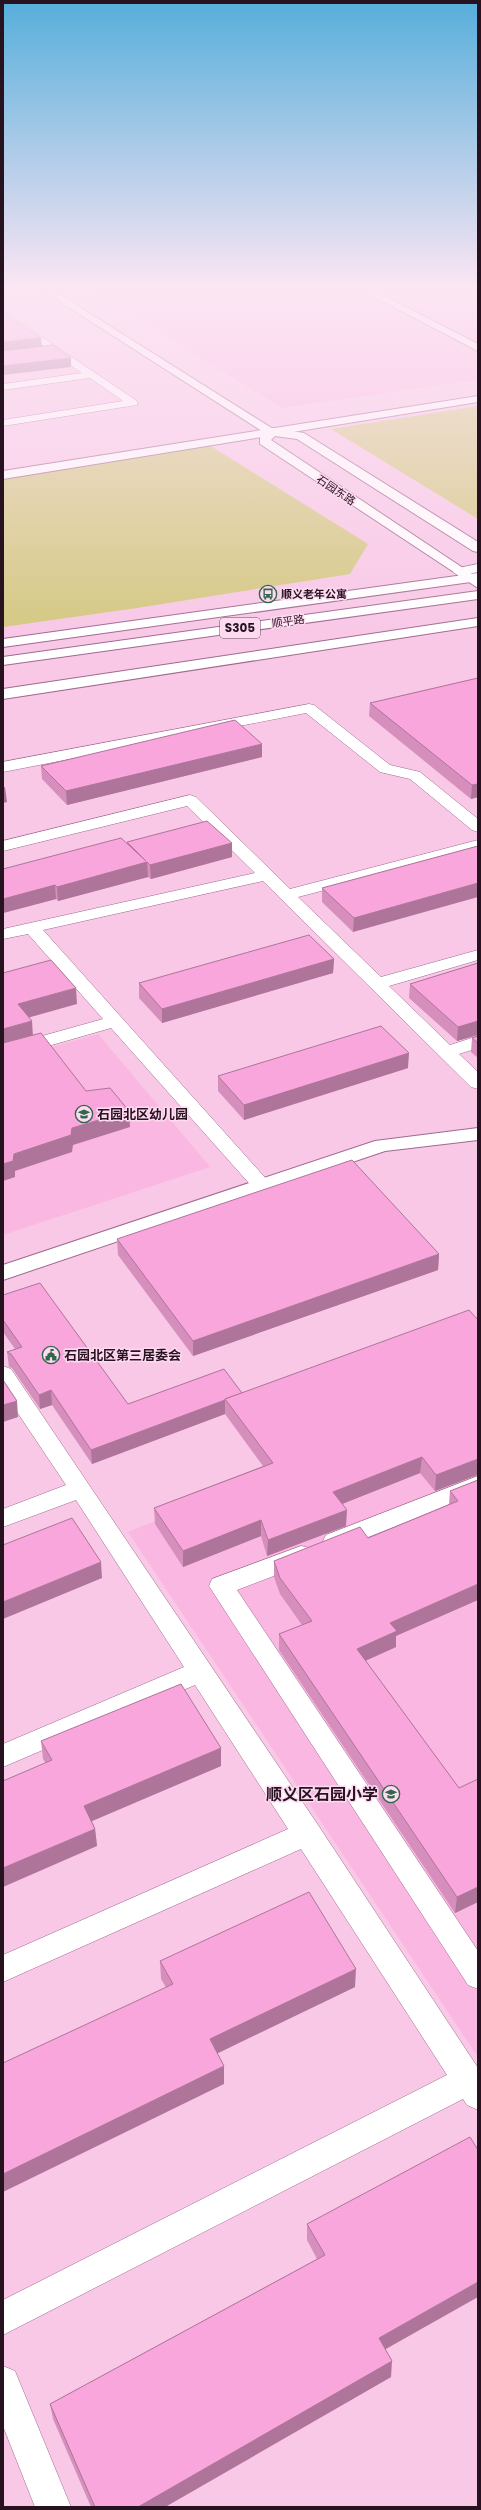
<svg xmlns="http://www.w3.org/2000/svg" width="481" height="2510" font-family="Poppins,'Noto Sans SC',sans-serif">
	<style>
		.built { fill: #f9b7e1 }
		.green { fill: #d3c880 }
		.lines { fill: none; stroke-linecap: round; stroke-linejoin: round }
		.service-casing { stroke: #a06a8d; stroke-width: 1 }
		.minor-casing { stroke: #a06a8d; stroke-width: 2 }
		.tertiary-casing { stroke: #a06a8d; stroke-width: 2 }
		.secondary-casing { stroke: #a06a8d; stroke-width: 2 }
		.primary-casing { stroke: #a06a8d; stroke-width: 2 }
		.service { fill: #fff; fill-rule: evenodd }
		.minor { fill: #fff; fill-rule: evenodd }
		.tertiary { fill: #fff; fill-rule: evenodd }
		.secondary { fill: #fff; fill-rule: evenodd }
		.primary { fill: #fff; fill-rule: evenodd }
		.wall { fill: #d68fbd }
		.shaded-wall { fill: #ae749a }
		.building { fill: #f9a6dc; stroke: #ae749a }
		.labels { text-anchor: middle; stroke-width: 3; stroke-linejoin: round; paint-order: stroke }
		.far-street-label { font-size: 11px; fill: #271220; stroke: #fedaf0 }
		.far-poi-label { font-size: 11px; font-weight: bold; fill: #271220; stroke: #fedaf0; text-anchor: start }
		.shield { fill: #fedaf0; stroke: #684e5e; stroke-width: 1 }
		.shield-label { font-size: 12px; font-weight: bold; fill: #271220 }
		.poi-label { font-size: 13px; font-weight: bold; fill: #271220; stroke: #fedaf0; text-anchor: start }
		.near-poi-label { font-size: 16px; font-weight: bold; fill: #271220; stroke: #fedaf0; text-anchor: end }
	</style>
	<rect width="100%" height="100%" fill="#f8c8e6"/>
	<g class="built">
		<polygon points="89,289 478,289 478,380 282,408"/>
		<polygon points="98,1034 210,1167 3,1235 3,1061"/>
		<polygon points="478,1390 478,2057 128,1532"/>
	</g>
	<g class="green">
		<polygon points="478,406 478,519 331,429"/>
		<polygon points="209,445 368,544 350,574 137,608 3,627 3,479"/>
	</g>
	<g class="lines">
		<defs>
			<g id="service">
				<polygon points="3,311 137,401 137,405 3,426 3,420 123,401 90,378 3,390 3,384 82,373 3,318"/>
				<polygon points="478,564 478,572 459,576 453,572 454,569"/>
				<polygon points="309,704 314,705 390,765 420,772 478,819 478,832 472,830 410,779 380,772 306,713 3,772 3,762"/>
				<polygon points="190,795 196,797 290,889 478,840 478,850 298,897 381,977 478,950 478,960 389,986 450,1045 478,1036 478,1048 459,1054 478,1072 478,1089 471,1087 263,881 43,930 269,1182 272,1186 269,1190 262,1192 255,1190 111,1028 3,1059 3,1047 103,1019 28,934 3,939 3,929 255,873 187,806 3,851 3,841"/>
				<polygon points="3,1366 11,1369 318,1825 478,2068 478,2110 467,2105 463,2099 3,2335 3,2300 447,2075 301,1849 3,1982 3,1955 288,1829 195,1685 3,1767 3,1744 184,1667 76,1500 3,1527 3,1509 66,1485 3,1391"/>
				<polygon points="478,1476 478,1494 335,1550 326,1547 323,1541 326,1535"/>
				<polygon points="301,1546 310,1548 313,1555 310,1562 237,1590 478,1951 478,1989 468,1985 209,1586 212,1579"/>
				<polygon points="3,2366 15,2371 71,2507 35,2507 3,2426"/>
			</g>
			<g id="minor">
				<polygon points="359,289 371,289 478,344 478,351"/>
				<polygon points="478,396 478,402 3,479 3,471"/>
				<polygon points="478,618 478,626 3,699 3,689"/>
				<polygon points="478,1128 478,1140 385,1151 3,1280 3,1265 375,1141"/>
			</g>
			<polygon id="tertiary" points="40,289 51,289 278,432 272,436 268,435"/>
			<polygon id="secondary" points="272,428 304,433 478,542 478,552 473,551 297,439 275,436 271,440 478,578 478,588 260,444 260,438 268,429"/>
			<g id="primary">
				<polygon points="478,573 478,581 3,647 3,639"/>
				<polygon points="478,591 478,599 3,665 3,657"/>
			</g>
		</defs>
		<use href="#service" class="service-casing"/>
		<use href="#minor" class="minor-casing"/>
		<use href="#tertiary" class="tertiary-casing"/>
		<use href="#secondary" class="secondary-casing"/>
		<use href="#primary" class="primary-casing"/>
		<use href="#service" class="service"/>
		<use href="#minor" class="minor"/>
		<use href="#tertiary" class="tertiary"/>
		<use href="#secondary" class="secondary"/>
		<use href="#primary" class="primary"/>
	</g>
	<g class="wall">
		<polygon points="478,678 478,797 471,799 369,716 370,703"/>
		<polygon points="262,757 67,805 42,779 41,766"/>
		<polygon points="127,842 232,843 232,857 151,879 148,877 58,901 56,899 3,913 127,844"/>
		<polygon points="478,846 353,932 322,902 322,888"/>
		<polygon points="334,959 333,973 162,1023 139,998 139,983"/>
		<polygon points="478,963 478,1035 457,1041 409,998 410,984"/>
		<polygon points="478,1036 478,1058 471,1052 472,1038"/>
		<polygon points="408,1068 244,1120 218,1091 218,1076"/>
		<polygon points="117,1239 439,1254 438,1270 193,1356 118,1255"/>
		<polygon points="3,1295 128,1404 242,1393 478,1320 478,1475 477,1475 435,1491 420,1473 342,1504 346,1526 267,1556 261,1536 183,1567 155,1524 154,1508 263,1466 225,1414 92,1464 52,1405 40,1409 12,1368 9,1367 7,1352 15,1349 3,1332"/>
		<polygon points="478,1480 396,1636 396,1647 365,1661 459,1788 478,1779 478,1902 455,1913 279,1650 279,1634 302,1625 280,1594 274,1577 274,1561 368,1538 449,1504 450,1491"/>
		<polygon points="41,1741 221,1766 92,1821 95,1829 97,1846 43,1759"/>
		<polygon points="160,1961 355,1987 217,2053 224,2084 161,1979"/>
		<polygon points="307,2224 385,2349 391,2377 165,2507 91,2507 53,2419 50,2404 317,2259 307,2240"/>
	</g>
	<g class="shaded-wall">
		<polygon points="41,338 42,347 3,351 3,342"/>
		<polygon points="71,358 71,367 3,375 3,366"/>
		<polygon points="262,744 262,757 67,805 66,791"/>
		<polygon points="478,784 478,797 471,799 472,785"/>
		<polygon points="3,787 5,787 7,802 3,803"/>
		<polygon points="232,843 232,857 151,879 150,865"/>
		<polygon points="147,862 148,877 58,901 57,887"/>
		<polygon points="478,883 478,897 353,932 354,918"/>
		<polygon points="55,885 56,899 3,913 3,899"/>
		<polygon points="334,959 333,973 162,1023 162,1009"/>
		<polygon points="76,988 77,1004 20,1020 18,1004"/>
		<polygon points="32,1021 33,1037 3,1046 3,1029"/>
		<polygon points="478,1021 478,1035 457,1041 458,1027"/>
		<polygon points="409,1053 408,1068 244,1120 244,1105"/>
		<polygon points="129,1111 130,1127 73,1145 72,1152 15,1171 15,1177 3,1181 3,1164 14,1154 72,1128"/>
		<polygon points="439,1254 438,1270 193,1356 193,1341"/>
		<polygon points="51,1390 52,1405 40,1409 39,1395"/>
		<polygon points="225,1400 225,1414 92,1464 91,1450"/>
		<polygon points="17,1401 18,1417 3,1422 3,1405"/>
		<polygon points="422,1457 420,1473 332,1508 333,1492"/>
		<polygon points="478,1459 477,1475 435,1491 436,1475"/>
		<polygon points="347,1510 346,1526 267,1556 268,1540"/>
		<polygon points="261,1520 261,1536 183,1567 183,1551"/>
		<polygon points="101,1562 102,1578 3,1619 3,1602"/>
		<polygon points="478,1584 478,1600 396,1636 396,1647 356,1665 357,1649 390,1623"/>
		<polygon points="221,1748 221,1766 85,1824 84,1806"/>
		<polygon points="95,1829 97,1846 3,1887 3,1868"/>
		<polygon points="478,1887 478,1902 455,1913 457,1897"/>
		<polygon points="356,1969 355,1987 210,2057 210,2039"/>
		<polygon points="224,2066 224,2084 3,2192 3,2174"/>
		<polygon points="478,2282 478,2297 377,2354 379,2338"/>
		<polygon points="392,2361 391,2377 165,2507 138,2507"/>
	</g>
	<g class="building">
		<polygon points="3,313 41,338 3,342"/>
		<polygon points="53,345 71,358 3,366 3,351"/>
		<polygon points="478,678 478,784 472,785 370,703"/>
		<polygon points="235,720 262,744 66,791 41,766"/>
		<polygon points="207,821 232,843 150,865 147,862 57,887 55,885 3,899 3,869 121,838 146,861 127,842"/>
		<polygon points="478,846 478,883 354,918 322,888"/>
		<polygon points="309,935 334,959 162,1009 139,983"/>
		<polygon points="51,960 76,988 18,1004 32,1021 3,1029 3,973"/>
		<polygon points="478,963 478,1021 458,1027 410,984"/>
		<polygon points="381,1026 409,1053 244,1105 218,1076"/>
		<polygon points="41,1033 86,1091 110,1088 129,1111 72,1128 71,1135 14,1154 13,1161 3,1164 3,1043"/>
		<polygon points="478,1036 478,1043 472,1038"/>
		<polygon points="352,1160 439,1254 193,1341 117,1239"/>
		<polygon points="40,1283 128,1404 224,1369 242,1393 225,1399 225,1400 91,1450 51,1390 39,1395 11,1354 7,1352 22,1347 3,1320 3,1295"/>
		<polygon points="469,1310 478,1320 478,1459 436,1475 422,1457 333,1492 347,1510 268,1540 261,1520 183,1551 154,1508 273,1463 225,1399"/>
		<polygon points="3,1380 17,1401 3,1405"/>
		<polygon points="478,1480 478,1584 390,1623 397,1631 357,1649 459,1788 478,1779 478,1887 457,1897 279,1634 312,1621 280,1578 274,1561 360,1527 368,1538 458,1501 450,1491"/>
		<polygon points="72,1518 101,1562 3,1602 3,1545"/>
		<polygon points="181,1684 221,1748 84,1806 95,1829 3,1868 3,1781 52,1760 41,1741"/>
		<polygon points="309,1892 356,1969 210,2039 224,2066 3,2174 3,2063 173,1984 160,1961"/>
		<polygon points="470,2137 478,2150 478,2282 379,2338 392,2361 138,2507 95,2507 50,2404 325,2255 307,2224"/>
	</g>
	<linearGradient id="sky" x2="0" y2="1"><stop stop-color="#56aedb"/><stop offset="0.45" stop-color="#fce6f4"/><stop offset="1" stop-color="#fce6f4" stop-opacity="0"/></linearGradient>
	<rect width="481" height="640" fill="url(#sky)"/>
	<defs>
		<symbol id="bus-ring" viewBox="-11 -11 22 22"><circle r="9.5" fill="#fedaf0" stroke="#30664c" stroke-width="1.5"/><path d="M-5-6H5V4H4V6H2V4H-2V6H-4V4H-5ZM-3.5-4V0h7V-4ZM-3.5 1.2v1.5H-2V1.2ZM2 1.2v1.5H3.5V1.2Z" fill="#30664c"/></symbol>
		<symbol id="school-ring" viewBox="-11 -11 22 22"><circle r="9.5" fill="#fedaf0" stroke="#30664c" stroke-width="1.5"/><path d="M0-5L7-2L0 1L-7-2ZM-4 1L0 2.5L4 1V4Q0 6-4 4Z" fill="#30664c"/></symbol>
		<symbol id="civic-ring" viewBox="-11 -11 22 22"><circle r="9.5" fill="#fedaf0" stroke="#30664c" stroke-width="1.5"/><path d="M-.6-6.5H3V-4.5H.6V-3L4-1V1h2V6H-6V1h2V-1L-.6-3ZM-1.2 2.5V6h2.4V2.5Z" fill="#30664c"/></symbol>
	</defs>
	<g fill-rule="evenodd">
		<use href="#bus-ring" x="258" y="584" width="20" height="20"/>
		<use href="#school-ring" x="74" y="1104" width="20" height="20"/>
		<use href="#civic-ring" x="41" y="1345" width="20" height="20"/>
		<use href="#school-ring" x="381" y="1784" width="20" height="20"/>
	</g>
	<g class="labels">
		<g class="far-street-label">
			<text transform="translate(336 490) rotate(34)" y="4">石园东路</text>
			<text transform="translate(288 621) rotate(-8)" y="4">顺平路</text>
		</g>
		<g class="far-poi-label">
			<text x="281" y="598">顺义老年公寓</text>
		</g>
		<rect class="shield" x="220" y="618" width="40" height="20" rx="3"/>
		<g class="shield-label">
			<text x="240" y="632">S305</text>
		</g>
		<g class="poi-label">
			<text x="97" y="1119">石园北区幼儿园</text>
			<text x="64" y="1360">石园北区第三居委会</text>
		</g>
		<g class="near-poi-label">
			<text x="378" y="1800">顺义区石园小学</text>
		</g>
	</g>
	<rect width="481" height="2510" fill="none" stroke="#271220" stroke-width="8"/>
</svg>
